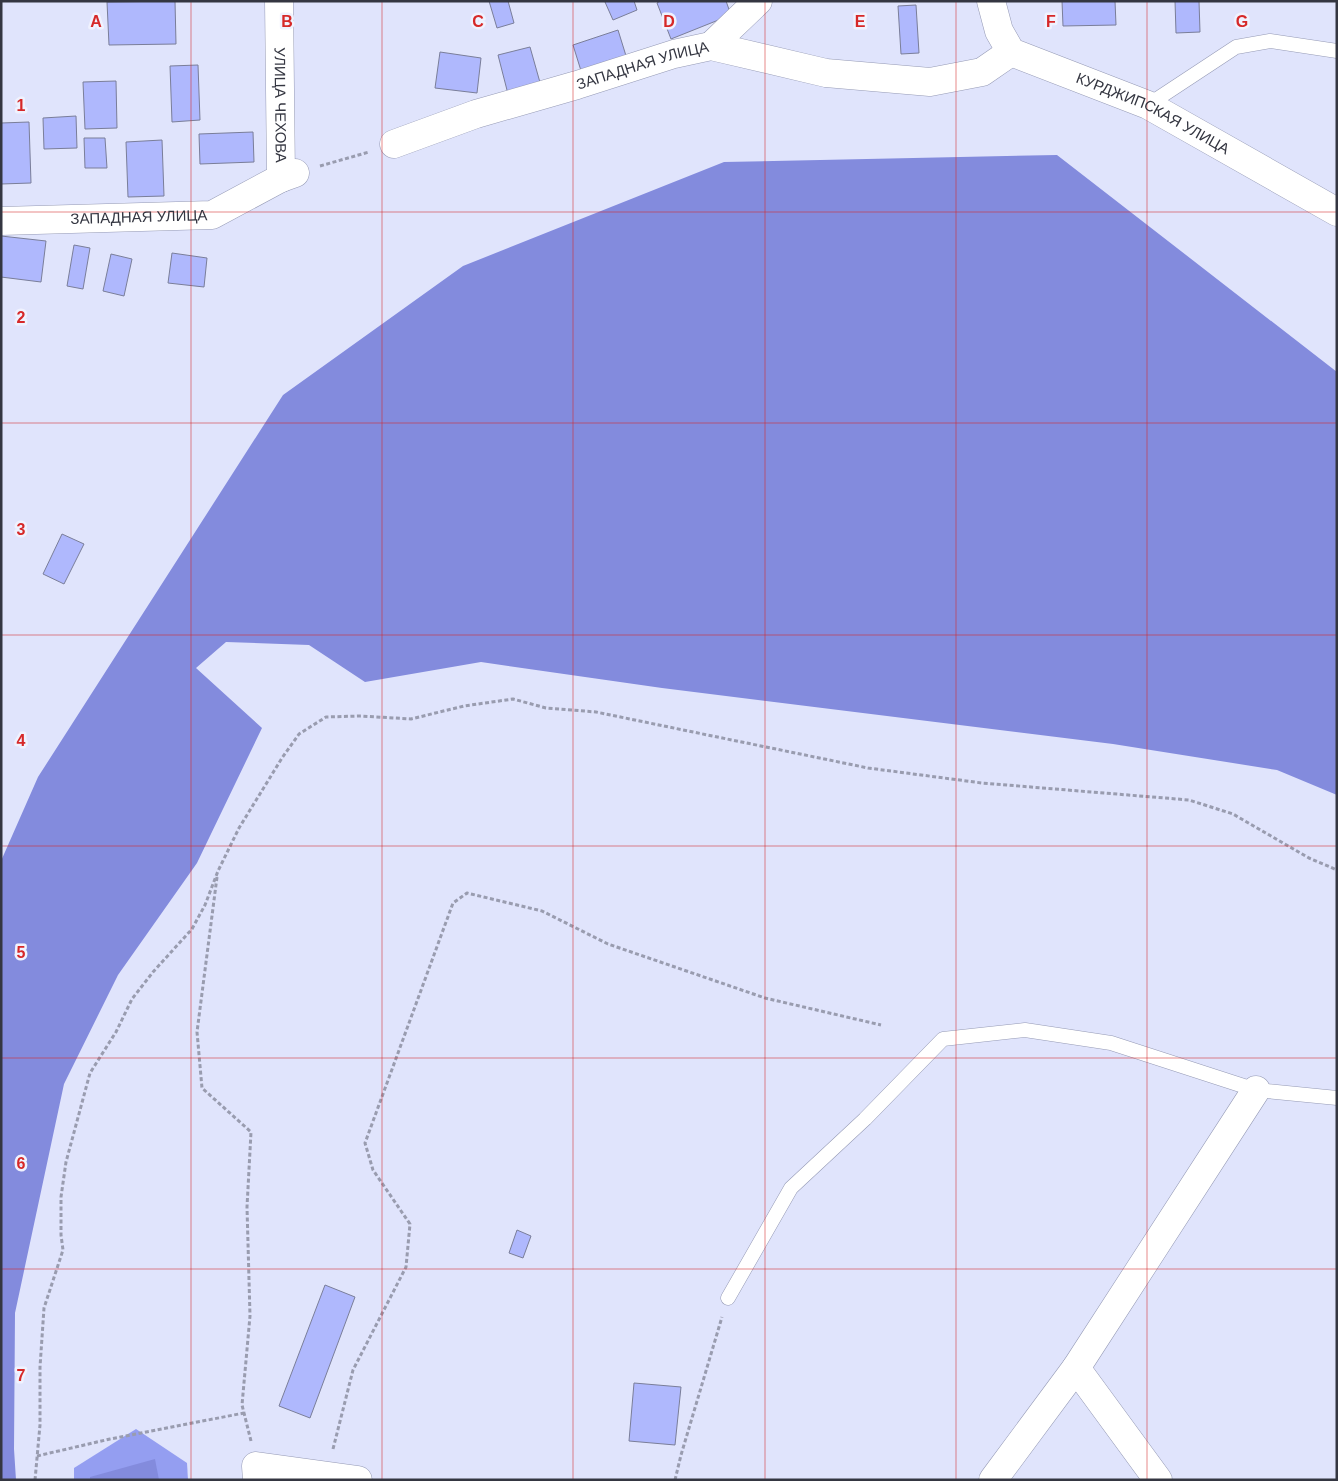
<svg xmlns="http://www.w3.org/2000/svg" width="1338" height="1481" font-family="Arial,sans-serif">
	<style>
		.forest { fill: #949ef1 }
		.water { fill: #838bdd }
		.building { fill: #afb8fd; stroke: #7a7e99 }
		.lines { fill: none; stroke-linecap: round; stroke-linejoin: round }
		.service-casing { stroke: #959ab5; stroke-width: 15 }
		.minor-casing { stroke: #959ab5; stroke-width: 29 }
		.path { stroke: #999caf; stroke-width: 3; stroke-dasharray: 4 2.5; stroke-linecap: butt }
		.service { stroke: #fff; stroke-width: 14 }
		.minor { stroke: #fff; stroke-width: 28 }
		.grid { fill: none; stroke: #d62828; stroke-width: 1; stroke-opacity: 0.55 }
		.labels { text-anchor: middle; stroke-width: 5; stroke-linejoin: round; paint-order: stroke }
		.street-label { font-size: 15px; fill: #343641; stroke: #f0f2fe }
		.grid-label { font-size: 16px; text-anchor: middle; font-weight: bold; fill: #d62828; stroke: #f0f2fe; stroke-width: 5; stroke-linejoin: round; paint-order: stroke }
	</style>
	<rect width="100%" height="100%" fill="#e0e4fc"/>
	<polygon class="forest" points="136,1429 187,1463 188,1480 74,1480 74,1468"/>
	<g class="water">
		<polygon points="1057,155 1337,372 1337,795 1277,770 1113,744 662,688 481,662 365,682 309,645 226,642 196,668 262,728 197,863 118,975 64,1084 15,1313 14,1449 16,1480 1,1480 1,861 38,777 283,395 463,266 724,162"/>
		<polygon points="155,1459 159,1480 90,1480 90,1477"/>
	</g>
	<g class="building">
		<polygon points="175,1 176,44 109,45 107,2"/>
		<polygon points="489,1 508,1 514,23 497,28"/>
		<polygon points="608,1 634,1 637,10 613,20 605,2"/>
		<polygon points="660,1 726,1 731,15 671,39 657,3"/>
		<polygon points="1062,1 1115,1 1116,25 1063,26"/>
		<polygon points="1175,1 1199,1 1200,32 1176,33"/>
		<polygon points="916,5 919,53 901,54 898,6"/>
		<polygon points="618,30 627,59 582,74 573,45"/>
		<polygon points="530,47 541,86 508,94 498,55"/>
		<polygon points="440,52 481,58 477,93 435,88"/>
		<polygon points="198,65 200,120 172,122 170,66"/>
		<polygon points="116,81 117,128 85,129 83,82"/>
		<polygon points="76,116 77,148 44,149 43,118"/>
		<polygon points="29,122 31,183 1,184 1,123"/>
		<polygon points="253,132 254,162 200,164 199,134"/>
		<polygon points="84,138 105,138 107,168 85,168"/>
		<polygon points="162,140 164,196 128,197 126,142"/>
		<polygon points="1,236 46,241 41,282 1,277"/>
		<polygon points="74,245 90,248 83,289 67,286"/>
		<polygon points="172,253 207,258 204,287 168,283"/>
		<polygon points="111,254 132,259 124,296 103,291"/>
		<polygon points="62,534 84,544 64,584 43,574"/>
		<polygon points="517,1230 531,1236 523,1258 509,1253"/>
		<polygon points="325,1285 355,1297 310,1418 279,1406"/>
		<polygon points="634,1383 681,1387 675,1445 629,1441"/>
	</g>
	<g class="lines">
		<defs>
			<g id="service">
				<polyline points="1148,105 1236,47 1270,41 1337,51"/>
				<polyline points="728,1298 791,1188 865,1119 943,1039 1025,1030 1111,1043 1256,1090 1337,1098"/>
			</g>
			<g id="minor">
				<path id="s1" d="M279,1L281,178"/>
				<path id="s2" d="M991,1L999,31L1011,52L1148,105L1337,212"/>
				<polyline points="711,46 758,1"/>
				<path id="s3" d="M394,144L476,114L577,85L674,54L711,46L826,73L930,82L982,72L1011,52"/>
				<path id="s4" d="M1,221L212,215L281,178L295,173"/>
				<polyline points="257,1480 256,1466 358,1480"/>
				<polyline points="993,1480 1076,1368"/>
				<polyline points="1158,1480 1076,1368 1256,1090"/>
			</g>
		</defs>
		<use href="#service" class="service-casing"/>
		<use href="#minor" class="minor-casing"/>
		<g class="path">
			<polyline points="320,166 369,152"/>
			<polyline points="217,877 197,1032 202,1088 251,1132 247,1207 250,1316 242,1405 251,1441"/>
			<polyline points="333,1449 353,1370 406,1267 410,1224 373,1170 365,1143 453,903 467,893 542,911 608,944 765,998 881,1025"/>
			<polyline points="37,1456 110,1439 244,1413"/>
			<polyline points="35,1480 40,1425 40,1367 44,1308 63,1250 61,1235 61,1197 66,1162 90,1073 116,1032 132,999 153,972 192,929 205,905 218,871 239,828 282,758 299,734 326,717 361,716 411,719 464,706 513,699 546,708 596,712 868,768 982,783 1189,800 1233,814 1309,858 1337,870"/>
			<polyline points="675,1480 681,1455 722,1317"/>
		</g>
		<use href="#service" class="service"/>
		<use href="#minor" class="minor"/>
	</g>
	<path class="grid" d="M191,1V1480M382,1V1480M573,1V1480M765,1V1480M956,1V1480M1147,1V1480M1,212H1337M1,423H1337M1,635H1337M1,846H1337M1,1058H1337M1,1269H1337"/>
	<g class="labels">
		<g class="street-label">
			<text dy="5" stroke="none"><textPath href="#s3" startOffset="261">ЗАПАДНАЯ УЛИЦА</textPath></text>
			<text dy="5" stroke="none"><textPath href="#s1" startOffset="104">УЛИЦА ЧЕХОВА</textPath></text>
			<text dy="5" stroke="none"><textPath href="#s2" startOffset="210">КУРДЖИПСКАЯ УЛИЦА</textPath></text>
			<text dy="5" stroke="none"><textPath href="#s4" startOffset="138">ЗАПАДНАЯ УЛИЦА</textPath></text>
		</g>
	</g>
	<g class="grid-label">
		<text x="96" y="27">A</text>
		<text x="287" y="27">B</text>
		<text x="478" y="27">C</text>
		<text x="669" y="27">D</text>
		<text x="860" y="27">E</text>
		<text x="1051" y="27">F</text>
		<text x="1242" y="27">G</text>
		<text x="21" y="111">1</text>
		<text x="21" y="323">2</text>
		<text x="21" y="535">3</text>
		<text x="21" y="746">4</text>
		<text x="21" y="958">5</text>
		<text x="21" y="1169">6</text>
		<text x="21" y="1381">7</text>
	</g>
	<rect width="1338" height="1481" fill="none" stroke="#343641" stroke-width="5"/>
</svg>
